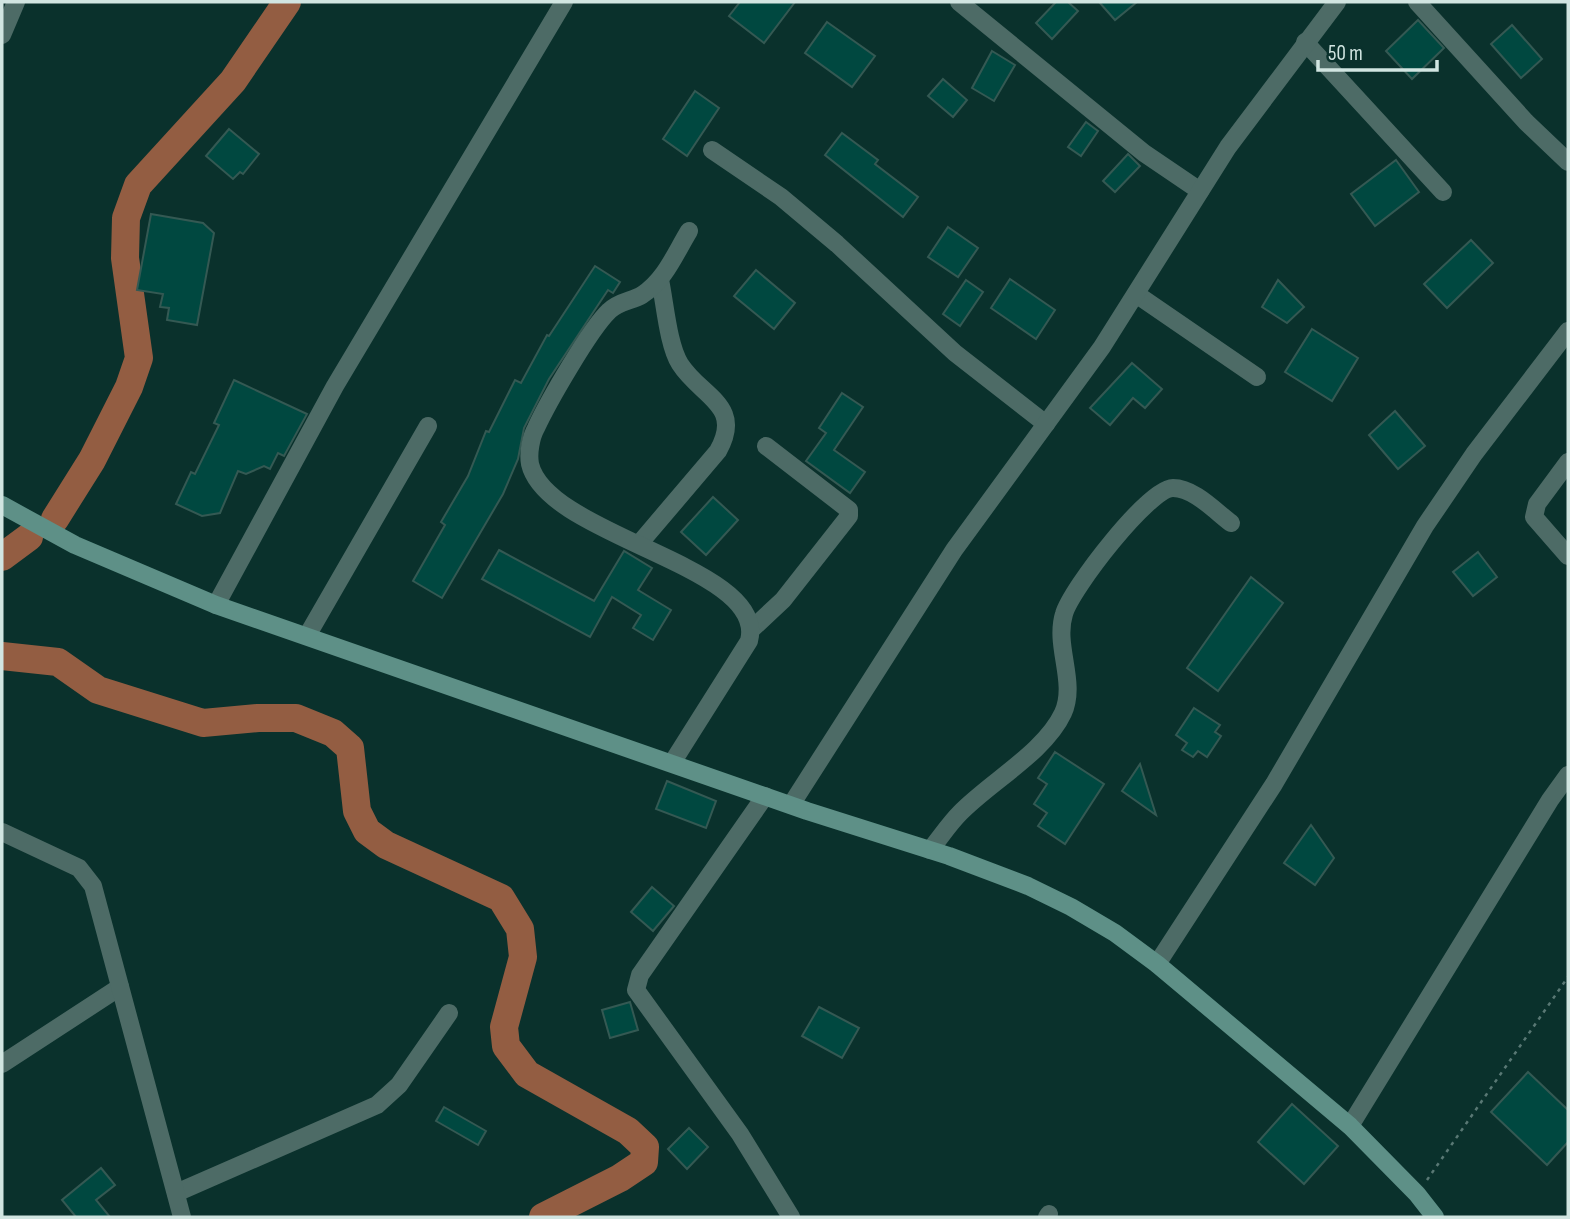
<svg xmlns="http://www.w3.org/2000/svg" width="1570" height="1219" font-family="'Sofia Sans Condensed',sans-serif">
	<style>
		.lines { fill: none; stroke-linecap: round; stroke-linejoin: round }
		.river { stroke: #935d42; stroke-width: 28 }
		.building { fill: #004840; stroke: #345953; stroke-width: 2 }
		.path { stroke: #597874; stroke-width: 2.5; stroke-dasharray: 3.5 5; stroke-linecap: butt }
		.minor { stroke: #4d6b66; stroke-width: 18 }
		.tertiary { stroke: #4d6b66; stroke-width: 18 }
		.secondary { stroke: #5e9087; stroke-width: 18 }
	</style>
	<rect width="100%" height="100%" fill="#0a312c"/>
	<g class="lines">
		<g class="river">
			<polyline points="55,519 92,460 129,387 139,358 125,258 126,218 138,185 233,81 287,2"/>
			<polyline points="2,557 29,537"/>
			<polyline points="2,656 58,662 98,690 203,723 258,718 296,718 333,733 350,748 357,811 367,831 386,845 501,898 520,929 523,957 504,1027 506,1046 527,1074 628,1131 645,1147 644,1162 620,1178 543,1217"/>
		</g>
	</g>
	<g class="building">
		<polygon points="740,2 795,2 764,43 729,16"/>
		<polygon points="1056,2 1068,2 1078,11 1052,39 1036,23"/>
		<polygon points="1099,2 1137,2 1115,20"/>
		<polygon points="1418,20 1444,48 1412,79 1386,51"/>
		<polygon points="827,22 875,56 852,87 805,53"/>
		<polygon points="1512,25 1542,59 1521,78 1491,44"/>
		<polygon points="992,51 1015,65 994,101 972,88"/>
		<polygon points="943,79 967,100 953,117 928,96"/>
		<polygon points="695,91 719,108 687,156 663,139"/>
		<polygon points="1086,122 1098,131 1081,156 1068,147"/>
		<polygon points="229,129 259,154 243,174 240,172 233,179 206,156"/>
		<polygon points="842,133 878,160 875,164 918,197 903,217 825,155"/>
		<polygon points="1128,154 1140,166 1115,192 1103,181"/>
		<polygon points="1396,160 1419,192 1375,226 1351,194"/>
		<polygon points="151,214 203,223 214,233 197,325 167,320 169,308 160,307 163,294 137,290"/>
		<polygon points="948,227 978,248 958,277 928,257"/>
		<polygon points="1471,240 1493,263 1447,308 1424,284"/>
		<polygon points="595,266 620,282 613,293 608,290 549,379 524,428 518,459 503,494 442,598 413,581 445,525 441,522 468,476 486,431 489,432 515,380 521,383 547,335 549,336"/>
		<polygon points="756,270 795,303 774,329 734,296"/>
		<polygon points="1010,279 1055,310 1036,339 991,308"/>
		<polygon points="966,280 983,292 960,326 943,314"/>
		<polygon points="1278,280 1304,307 1287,323 1262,307"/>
		<polygon points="1312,329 1358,358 1332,401 1285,372"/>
		<polygon points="1132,363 1162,389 1145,408 1133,398 1110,425 1090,408"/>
		<polygon points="234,380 307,414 284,456 278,453 270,469 264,466 246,474 238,471 220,513 202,516 176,504 191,472 195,474 219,425 214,423"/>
		<polygon points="842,393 863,407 834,450 865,472 850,493 806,461 826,433 819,428"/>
		<polygon points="1395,411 1425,446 1398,469 1369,435"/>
		<polygon points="713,497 738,520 706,555 681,532"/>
		<polygon points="499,550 594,601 624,551 652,568 638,590 671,610 653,640 633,628 641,615 612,597 590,637 482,579"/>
		<polygon points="1478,552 1497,577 1473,596 1453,572"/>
		<polygon points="1251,577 1283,603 1218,691 1187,668"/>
		<polygon points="1194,708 1220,725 1215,732 1221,736 1207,757 1198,751 1193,757 1182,750 1187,743 1176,735"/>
		<polygon points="1055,752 1104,784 1065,844 1038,826 1047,813 1034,804 1047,784 1038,778"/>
		<polygon points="1140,764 1156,815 1122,791"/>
		<polygon points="667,781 716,801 706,828 656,809"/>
		<polygon points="1311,825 1334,858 1315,885 1284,863"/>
		<polygon points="652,887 674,906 653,931 631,912"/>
		<polygon points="630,1002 638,1030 610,1038 602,1010"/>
		<polygon points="819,1007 859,1028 842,1058 802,1036"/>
		<polygon points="1528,1072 1568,1110 1568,1142 1547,1165 1491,1112"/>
		<polygon points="1292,1104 1338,1146 1304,1184 1258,1142"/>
		<polygon points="444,1107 486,1131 478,1145 436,1121"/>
		<polygon points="689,1128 708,1147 687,1169 668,1149"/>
		<polygon points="101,1168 115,1185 96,1200 110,1217 76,1217 62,1200"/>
	</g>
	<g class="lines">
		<polyline class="path" points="1427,1180 1568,977"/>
		<g class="minor">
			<polyline points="959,2 1144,153 1200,191"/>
			<polyline points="1417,2 1526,122 1568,162"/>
			<polyline points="2,35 16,2"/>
			<polyline points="1305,42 1443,192"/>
			<polyline points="712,150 781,197 837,244 955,353 1046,424"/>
			<polyline points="1136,294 1257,377"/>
			<polyline points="1568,462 1537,504 1534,517 1568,556"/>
			<path d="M639,544L718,451C744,405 701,397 680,364C668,345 665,303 660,280"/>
			<polyline points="216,605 335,386 564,2"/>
			<polyline points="753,628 783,600 849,516 849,510 766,446"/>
			<polyline points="307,636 428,426"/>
			<path d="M672,763L749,641C769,566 547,537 530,464C528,453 531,437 536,428C548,402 590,329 609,311C619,301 632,301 642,295C665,280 675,254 689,231"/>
			<polyline points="765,796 640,975 636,990 740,1134 791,1217"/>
			<polyline points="791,805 954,550 1102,347 1228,147 1337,2"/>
			<path d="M930,850C940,838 949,824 960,813C990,782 1045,752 1063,713C1077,682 1054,646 1064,614C1071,589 1149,488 1173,488C1194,488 1215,511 1231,523"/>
			<polyline points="1157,964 1274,784 1425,526 1474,454 1568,331"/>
			<polyline points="2,1064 120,987"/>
			<polyline points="1350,1126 1550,800 1568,775"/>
			<polyline points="176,1193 377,1105 399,1085 449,1013"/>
			<polyline points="1047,1217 1049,1214"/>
		</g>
		<polyline class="tertiary" points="2,832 79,868 93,886 182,1217"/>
		<polyline class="secondary" points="2,505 75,545 216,605 807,811 949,856 1028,886 1071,907 1115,933 1157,964 1350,1126 1417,1194 1435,1217"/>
	</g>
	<rect width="1570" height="1219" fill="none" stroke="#d1e5e1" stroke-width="7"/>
	<path d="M1318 60v10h119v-10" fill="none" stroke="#d1e5e1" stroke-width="3.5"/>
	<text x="1328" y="60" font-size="21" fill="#d1e5e1" stroke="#0a312c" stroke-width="5" paint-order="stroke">50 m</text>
</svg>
